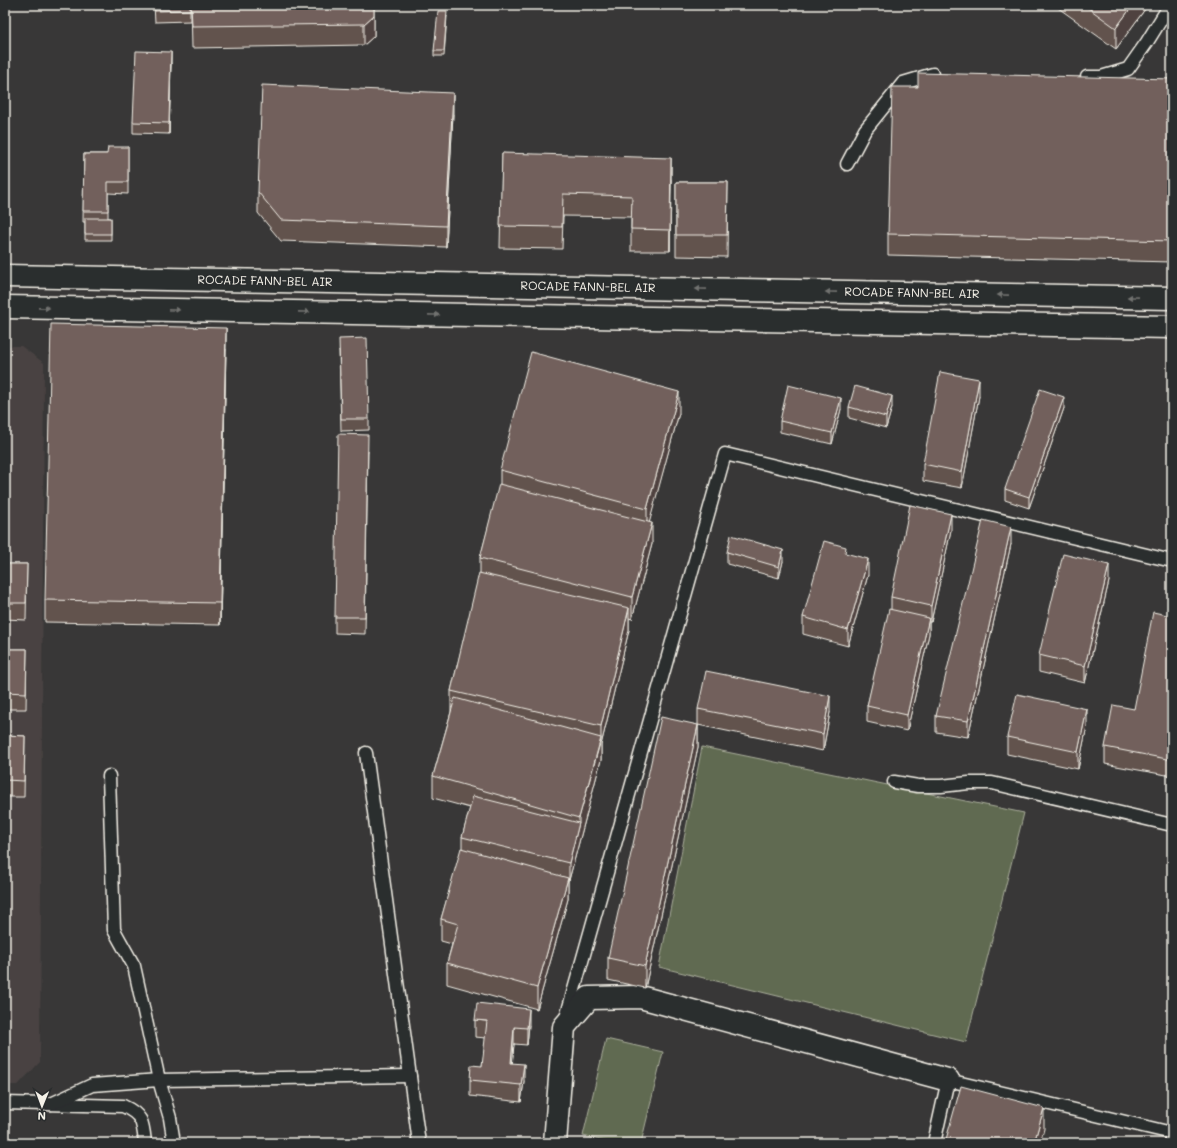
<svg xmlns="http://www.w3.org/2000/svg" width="1177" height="1148" font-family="Mali,sans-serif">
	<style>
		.built { fill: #494342 }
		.green { fill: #616b51; stroke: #aaae9c }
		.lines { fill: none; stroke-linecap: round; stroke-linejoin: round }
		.lane-casing { stroke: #f4f1e8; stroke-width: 15 }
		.street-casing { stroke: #f4f1e8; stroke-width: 25 }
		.secondary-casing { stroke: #f4f1e8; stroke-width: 25 }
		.lane { stroke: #2a2d2e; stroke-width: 12 }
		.street { stroke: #2a2d2e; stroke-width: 22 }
		.secondary { stroke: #2a2d2e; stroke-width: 22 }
		.wall { fill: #62534e; stroke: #f4f1e8 }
		.shaded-wall { fill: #504340; stroke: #f4f1e8 }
		.building { fill: #72605b; stroke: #f4f1e8 }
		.oneway { fill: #71726f }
		.labels { text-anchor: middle; stroke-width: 3; stroke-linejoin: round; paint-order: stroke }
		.street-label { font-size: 12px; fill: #f4f1e8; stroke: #2a2d2e }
	</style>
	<rect width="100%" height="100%" fill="#383737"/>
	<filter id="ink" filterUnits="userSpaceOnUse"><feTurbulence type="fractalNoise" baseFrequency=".025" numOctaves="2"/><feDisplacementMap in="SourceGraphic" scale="8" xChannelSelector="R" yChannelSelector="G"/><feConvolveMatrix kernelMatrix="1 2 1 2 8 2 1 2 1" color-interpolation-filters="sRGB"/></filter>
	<g filter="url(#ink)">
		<polygon class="built" points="5,346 21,346 44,363 40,1062 18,1085 5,1085"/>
		<g class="green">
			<polygon points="702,747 1024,813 966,1042 659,967"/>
			<polygon points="606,1039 663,1052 641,1143 614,1143 583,1136"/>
		</g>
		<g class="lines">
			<defs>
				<g id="lane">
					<polyline points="1087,77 1101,77 1128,69 1147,42 1170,5"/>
					<polyline points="847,164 865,130 903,83 933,74"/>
					<polyline points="366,753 419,1143"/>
					<polyline points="109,776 114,930 134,966 159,1080 170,1118 174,1143"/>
					<polyline points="894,782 918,786 941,786 969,783 992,783 1172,825"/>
					<polyline points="566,1018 725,454 1172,561"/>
					<path d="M5,1103L123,1106C143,1115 143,1123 145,1143"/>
					<polyline points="51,1104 92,1085 159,1080 410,1076"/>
					<polyline points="934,1143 948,1080 1172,1133"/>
				</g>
				<polyline id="street" points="555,1143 564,1027 589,998 640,997 948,1080"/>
				<g id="secondary">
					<polyline points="5,276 1172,298"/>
					<polyline points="5,307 1172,327"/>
				</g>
			</defs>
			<use href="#lane" class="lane-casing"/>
			<use href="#street" class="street-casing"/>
			<use href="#secondary" class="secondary-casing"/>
			<use href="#lane" class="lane"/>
			<use href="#street" class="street"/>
			<use href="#secondary" class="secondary"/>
		</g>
		<g class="wall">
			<polygon points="154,5 190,5 190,21 155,22"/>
			<polygon points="191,5 374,5 374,36 364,45 192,48"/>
			<polygon points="1054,5 1148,5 1116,49"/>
			<polygon points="447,16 444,56 434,56 434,51"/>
			<polygon points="171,63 169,134 133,133 133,122"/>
			<polygon points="1172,79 1172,262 888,255 888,234 918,87"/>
			<polygon points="453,114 446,247 281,241 258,213 258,192"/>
			<polygon points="128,147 128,194 108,193 108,218 111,218 111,240 85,240 85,222 83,222 84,154 107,154"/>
			<polygon points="502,153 671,179 670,251 631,251 631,217 563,216 562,249 500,248"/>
			<polygon points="676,182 728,182 727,257 676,256"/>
			<polygon points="226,349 220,625 45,622 45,600"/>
			<polygon points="339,350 369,419 369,430 341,431"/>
			<polygon points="979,396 962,488 923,481 923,464"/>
			<polygon points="849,407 892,407 886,428 849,418"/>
			<polygon points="1064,408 1029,508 1005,500 1005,489"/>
			<polygon points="841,409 832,444 780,432 780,421"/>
			<polygon points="679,413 649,522 652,544 632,619 629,618 629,630 601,745 601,760 569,880 568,880 568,899 537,1009 447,984 447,963 452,944 441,941 441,919 462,848 462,837 470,808 433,798 433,776 451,712 451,691 480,573 480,558 500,484 500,470"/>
			<polygon points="368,451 365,634 335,633 335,617"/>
			<polygon points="951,530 931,622 929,622 929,634 907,731 867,722 867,706 891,610 891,597"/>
			<polygon points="1011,544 968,737 936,732 936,716"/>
			<polygon points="727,552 783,561 779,578 727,564"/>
			<polygon points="846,553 868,575 848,646 803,634 803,617"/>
			<polygon points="5,564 27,564 26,620 5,619"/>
			<polygon points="1109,581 1085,683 1039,672 1039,655"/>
			<polygon points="1172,616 1172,776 1105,764 1105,747 1134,709"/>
			<polygon points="5,649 27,649 26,709 5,709"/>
			<polygon points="698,709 830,712 823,751 698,725 698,747 645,988 608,980 608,958 698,725"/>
			<polygon points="1087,726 1078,769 1007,754 1007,737"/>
			<polygon points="5,735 25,736 24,797 5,797"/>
			<polygon points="475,1020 529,1025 527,1045 514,1044 512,1063 524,1081 521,1102 470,1096 470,1080 482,1066 486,1038 475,1037"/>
		</g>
		<g class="shaded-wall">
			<polygon points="1133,5 1148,5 1116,49 1116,28"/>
			<polygon points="374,15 374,36 364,45 364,24"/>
			<polygon points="171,52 171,63 169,134 169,123"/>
			<polygon points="453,93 453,114 446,247 446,226"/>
			<polygon points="671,158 671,179 670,251 670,230"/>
			<polygon points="226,328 226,349 220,625 220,603"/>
			<polygon points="979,379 979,396 962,488 962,472"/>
			<polygon points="679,392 679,413 647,531 647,509"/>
			<polygon points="892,396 892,407 886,428 886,417"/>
			<polygon points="1064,397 1064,408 1029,508 1029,497"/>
			<polygon points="841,398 841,409 832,444 832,433"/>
			<polygon points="951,514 951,530 931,622 931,606"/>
			<polygon points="652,523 652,544 632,619 632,597"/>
			<polygon points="1011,527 1011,544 968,737 968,721"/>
			<polygon points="783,550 783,561 779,578 779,567"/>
			<polygon points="868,559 868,575 848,646 848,630"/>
			<polygon points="1109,565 1109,581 1085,683 1085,666"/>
			<polygon points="629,608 629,630 601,745 601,760 569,880 569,863 579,823 579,818 601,740 601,726"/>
			<polygon points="929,618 929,634 907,731 907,715"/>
			<polygon points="830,696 830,712 823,751 823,734"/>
			<polygon points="1087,709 1087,726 1078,769 1078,752"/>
			<polygon points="698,725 698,747 645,988 645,966"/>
			<polygon points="568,878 568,899 537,1009 537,988"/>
			<polygon points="529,1009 529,1025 527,1045 527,1028"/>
			<polygon points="514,1027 514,1044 511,1079 511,1063"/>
			<polygon points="524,1064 524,1081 521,1102 521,1085"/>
			<polygon points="1044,1108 1044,1129 1040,1143 1034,1143"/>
		</g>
		<g class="building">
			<polygon points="154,5 190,5 190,10 155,11"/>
			<polygon points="191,5 374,5 374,15 364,24 192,26"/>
			<polygon points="1084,5 1133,5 1116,28"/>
			<polygon points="438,11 447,11 444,51 434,51"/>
			<polygon points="136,51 171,52 169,123 133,122"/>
			<polygon points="918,73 1172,79 1172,241 888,234 892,87 918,87"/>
			<polygon points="262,85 453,93 446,226 281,220 258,192"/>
			<polygon points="108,147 128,147 128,182 108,182 108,211 83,211 84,154 107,154"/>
			<polygon points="502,153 671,158 670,230 631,229 632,196 563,194 562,227 500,226"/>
			<polygon points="676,182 728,182 727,235 676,235"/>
			<rect x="85" y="218" width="26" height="16"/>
			<polygon points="51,324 226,328 220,603 45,600"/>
			<polygon points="367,338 369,419 341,419 339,339"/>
			<polygon points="531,352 679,392 647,509 500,470"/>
			<polygon points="940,372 979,379 962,472 923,464"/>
			<polygon points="788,385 841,398 832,433 780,421"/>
			<polygon points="855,386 892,396 886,417 849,407"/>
			<polygon points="1040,389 1064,397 1029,497 1005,489"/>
			<polygon points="338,434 368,435 365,617 335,617"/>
			<polygon points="499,484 652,523 632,597 480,558"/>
			<polygon points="910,505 951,514 931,606 891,597"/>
			<polygon points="983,520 1011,527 968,721 936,716"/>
			<polygon points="731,535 783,550 779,567 727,552"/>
			<polygon points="824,541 846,547 845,553 868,559 848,630 803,617"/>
			<polygon points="1063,554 1109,565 1085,666 1039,655"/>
			<polygon points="5,564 27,564 26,603 5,603"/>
			<polygon points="479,573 629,608 601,726 451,691"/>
			<polygon points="889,609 929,618 907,715 867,706"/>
			<polygon points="1153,612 1172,616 1172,760 1105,747 1113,705 1134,709"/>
			<polygon points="5,649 27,649 26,693 5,692"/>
			<polygon points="706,671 830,696 823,734 698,709"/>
			<polygon points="1017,694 1087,709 1078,752 1007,737"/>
			<polygon points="455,698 601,738 579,818 433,776"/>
			<polygon points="661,717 698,725 645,966 608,958"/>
			<polygon points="5,735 25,736 24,781 5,780"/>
			<polygon points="473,796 579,823 569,863 462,837"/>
			<polygon points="461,848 568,878 537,988 447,963 458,924 441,919"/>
			<polygon points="477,1003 529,1009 527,1028 514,1027 511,1063 524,1064 521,1085 470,1080 471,1065 482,1066 487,1021 475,1020"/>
			<polygon points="961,1086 1044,1108 1034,1143 945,1143"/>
		</g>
		<defs><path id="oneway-solid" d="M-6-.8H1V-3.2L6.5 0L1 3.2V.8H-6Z"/></defs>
		<g class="oneway">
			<use href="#oneway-solid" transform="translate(701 289) rotate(-179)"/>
			<use href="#oneway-solid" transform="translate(831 292) rotate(-179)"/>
			<use href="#oneway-solid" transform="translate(1003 295) rotate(-179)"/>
			<use href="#oneway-solid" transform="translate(1133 297) rotate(-179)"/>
			<use href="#oneway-solid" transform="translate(44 308) rotate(1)"/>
			<use href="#oneway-solid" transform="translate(174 310) rotate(1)"/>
			<use href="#oneway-solid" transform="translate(304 312) rotate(1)"/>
			<use href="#oneway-solid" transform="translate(434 315) rotate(1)"/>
		</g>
	</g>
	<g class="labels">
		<g class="street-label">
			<text transform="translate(265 281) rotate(1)" y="4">ROCADE FANN-BEL AIR</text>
			<text transform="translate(588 287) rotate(1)" y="4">ROCADE FANN-BEL AIR</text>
			<text transform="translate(912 293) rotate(1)" y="4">ROCADE FANN-BEL AIR</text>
		</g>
	</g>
	<rect width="1177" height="1148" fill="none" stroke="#2a2d2e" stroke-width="20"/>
	<rect x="10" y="10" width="1157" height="1128" fill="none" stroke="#f4f1e8" stroke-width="1.5" filter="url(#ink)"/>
	<g transform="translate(42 1106) rotate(181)" stroke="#2a2d2e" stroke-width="3" paint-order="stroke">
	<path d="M0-3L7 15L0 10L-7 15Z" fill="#f4f1e8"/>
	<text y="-6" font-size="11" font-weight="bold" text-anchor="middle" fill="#f4f1e8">N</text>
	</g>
</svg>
